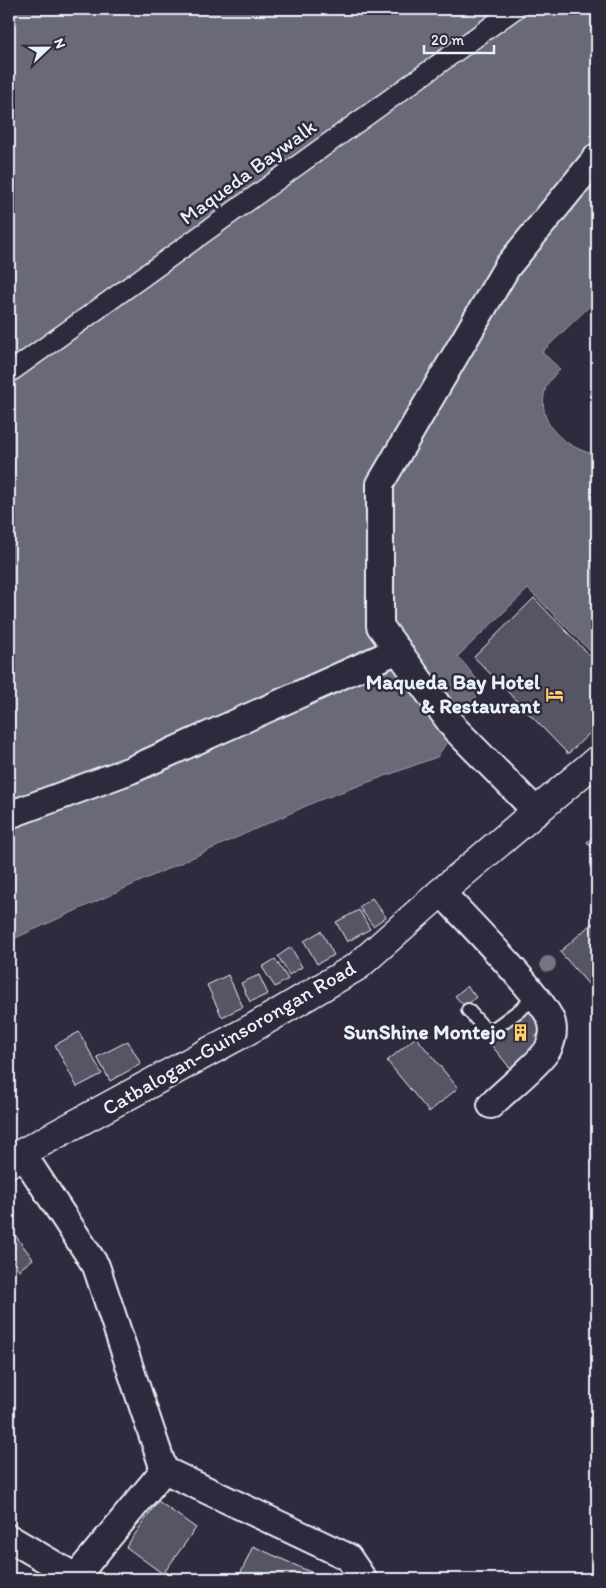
<svg xmlns="http://www.w3.org/2000/svg" width="606" height="1588" font-family="Itim,sans-serif">
	<style>
		.water { fill: #696978; stroke: #9c9fab }
		.building { fill: #575565; stroke: #e8f1f8 }
		.lines { fill: none; stroke-linecap: round; stroke-linejoin: round }
		.service-casing { stroke: #e8f1f8; stroke-width: 16 }
		.pedestrian-casing { stroke: #e8f1f8; stroke-width: 22 }
		.minor-casing { stroke: #e8f1f8; stroke-width: 30 }
		.tertiary-casing { stroke: #e8f1f8; stroke-width: 31 }
		.service { stroke: #2f2a3d; stroke-width: 12 }
		.pedestrian { stroke: #2f2a3d; stroke-width: 19 }
		.minor { stroke: #2f2a3d; stroke-width: 26 }
		.tertiary { stroke: #2f2a3d; stroke-width: 28 }
		.tree { fill: #757684 }
		.labels { text-anchor: middle; stroke-width: 5; stroke-linejoin: round; paint-order: stroke }
		.street-label { font-size: 21px; fill: #e8f1f8; stroke: #2f2a3d }
		.poi-label { font-size: 21px; font-weight: bold; fill: #e8f1f8; stroke: #2f2a3d; text-anchor: end }
	</style>
	<rect width="100%" height="100%" fill="#2f2a3d"/>
	<filter id="ink" filterUnits="userSpaceOnUse"><feTurbulence type="fractalNoise" baseFrequency=".02" numOctaves="2"/><feDisplacementMap in="SourceGraphic" scale="10" xChannelSelector="R" yChannelSelector="G"/><feConvolveMatrix kernelMatrix="1 2 1 2 8 2 1 2 1" color-interpolation-filters="sRGB"/></filter>
	<g filter="url(#ink)">
		<path class="water" d="M9,9H597V299L542,352L560,369C556,374 548,381 546,387C534,424 565,448 597,455V658L528,589L458,656L483,687L437,757L317,801L9,941Z"/>
		<g class="building">
			<polygon points="534,598 597,663 597,726 568,754 474,657"/>
			<polygon points="597,833 597,854 587,842"/>
			<polygon points="372,898 386,917 373,926 359,907"/>
			<polygon points="359,910 370,929 347,942 336,922"/>
			<polygon points="592,923 597,929 597,994 560,952"/>
			<polygon points="321,931 334,955 317,964 304,941"/>
			<polygon points="291,947 302,967 289,975 278,956"/>
			<polygon points="275,959 288,979 275,987 262,967"/>
			<polygon points="228,975 243,1007 222,1017 207,985"/>
			<polygon points="259,975 268,994 250,1002 241,983"/>
			<polygon points="467,986 476,997 465,1007 455,996"/>
			<polygon points="530,1005 547,1026 535,1037 539,1041 510,1068 488,1041"/>
			<polygon points="79,1032 102,1074 77,1087 55,1045"/>
			<polygon points="416,1037 458,1088 429,1112 387,1061"/>
			<polygon points="128,1041 141,1064 110,1081 97,1057"/>
			<polygon points="9,1227 33,1259 19,1270 9,1256"/>
			<polygon points="158,1501 196,1528 163,1574 126,1547"/>
			<polygon points="253,1546 326,1579 327,1579 238,1579"/>
		</g>
		<g class="lines">
			<defs>
				<polyline id="service" points="468,1010 485,1029 495,1028 536,998"/>
				<polyline id="pedestrian" points="9,373 515,9"/>
				<g id="minor">
					<polyline points="537,812 455,729 380,626 380,484 507,267 597,157"/>
					<polyline points="9,815 131,770 398,650"/>
					<path d="M441,892C462,915 546,999 552,1023C554,1031 552,1041 548,1049C541,1062 504,1092 491,1105"/>
					<polyline points="22,1153 96,1266 164,1470 348,1557 363,1579"/>
					<polyline points="9,1538 79,1579"/>
					<polyline points="74,1579 164,1470"/>
				</g>
				<polyline id="tertiary" points="9,1163 22,1153 256,1026 358,966 441,892 597,760"/>
			</defs>
			<use href="#service" class="service-casing"/>
			<use href="#pedestrian" class="pedestrian-casing"/>
			<use href="#minor" class="minor-casing"/>
			<use href="#tertiary" class="tertiary-casing"/>
			<use href="#service" class="service"/>
			<use href="#pedestrian" class="pedestrian"/>
			<use href="#minor" class="minor"/>
			<use href="#tertiary" class="tertiary"/>
		</g>
		<circle class="tree" cx="548" cy="964" r="8"/>
	</g>
	<defs>
		<symbol id="hotel-bare" viewBox="-9 -9 18 18"><path d="M-6-4.5h1.5V1H6V5H4.5V3h-9V5H-6ZM-4 0a1.8 1.8 0 1 1 3.6 0ZM.5 0V-2.5h3Q6-2.5 6 0Z" fill="#ffd166" stroke="#2f2a3d" stroke-width="2.5" paint-order="stroke"/></symbol>
		<symbol id="building-bare" viewBox="-9 -9 18 18"><path d="M-4-6H4V6H1V3H-1V6H-4ZM-2.5-4.3h1.7v1.8h-1.7ZM.8-4.3h1.7v1.8H.8ZM-2.5-1h1.7V.8h-1.7ZM.8-1h1.7V.8H.8Z" fill="#ffd166" stroke="#2f2a3d" stroke-width="2.5" paint-order="stroke"/></symbol>
	</defs>
	<g fill-rule="evenodd">
		<use href="#hotel-bare" x="542" y="682" width="25" height="25"/>
		<use href="#building-bare" x="508" y="1020" width="25" height="25"/>
	</g>
	<g class="labels">
		<g class="street-label">
			<text transform="translate(248 172) rotate(-36)" y="7">Maqueda Baywalk</text>
			<text transform="translate(229 1038) rotate(-30)" y="7">Catbalogan-Guinsorongan Road</text>
		</g>
		<g class="poi-label">
			<text x="540" y="689">Maqueda Bay Hotel<tspan x="540" dy="24">&amp; Restaurant</tspan></text>
			<text x="506" y="1039">SunShine Montejo</text>
		</g>
	</g>
	<rect width="606" height="1588" fill="none" stroke="#2f2a3d" stroke-width="30"/>
	<rect x="15" y="15" width="576" height="1558" fill="none" stroke="#e8f1f8" stroke-width="2" filter="url(#ink)"/>
	<g transform="translate(48 48) rotate(68)" stroke="#2f2a3d" stroke-width="4" paint-order="stroke">
	<path d="M0-4L9 19L0 12L-9 19Z" fill="#e8f1f8"/>
	<text y="-8" font-size="14" font-weight="bold" text-anchor="middle" fill="#e8f1f8">N</text>
	</g>
	<path d="M424 45v8h70v-8" fill="none" stroke="#e8f1f8" stroke-width="2.5"/>
	<text x="431" y="45" font-size="15" fill="#e8f1f8" stroke="#2f2a3d" stroke-width="4" paint-order="stroke">20 m</text>
</svg>
